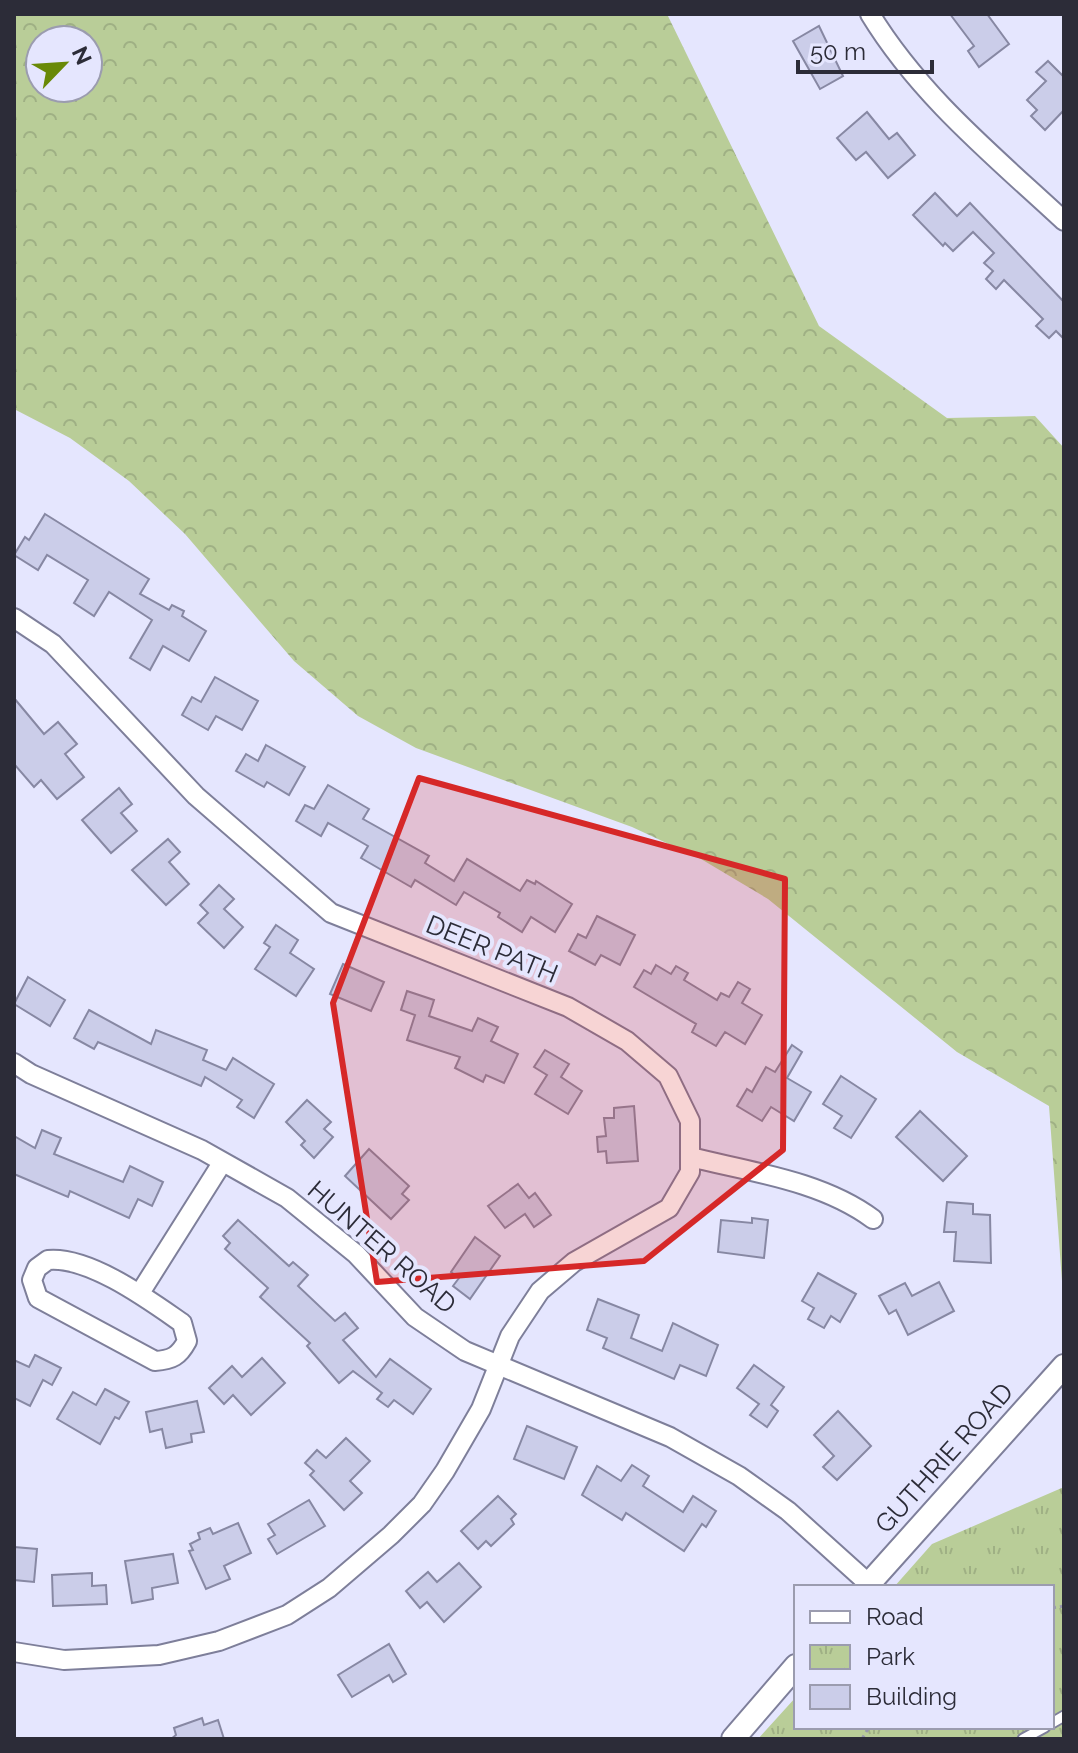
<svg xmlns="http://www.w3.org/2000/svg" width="1078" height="1753" font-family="Raleway,sans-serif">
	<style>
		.forest { fill: url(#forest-crowns); fill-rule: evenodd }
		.park { fill: url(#park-tufts) }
		.building { fill: #cbcde9; stroke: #8788a3; stroke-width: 2 }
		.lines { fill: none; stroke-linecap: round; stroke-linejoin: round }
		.service-casing { stroke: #7e7f9a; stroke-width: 13 }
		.minor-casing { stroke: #7e7f9a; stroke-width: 22 }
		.tertiary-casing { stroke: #7e7f9a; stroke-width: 26 }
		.path { stroke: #9899ac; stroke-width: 3; stroke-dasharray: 4 4; stroke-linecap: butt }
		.service { stroke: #fff; stroke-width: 9 }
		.minor { stroke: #fff; stroke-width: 18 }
		.tertiary { stroke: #fff; stroke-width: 22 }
		.marked { fill: #d62828; fill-opacity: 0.2; stroke: #d62828; stroke-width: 6; stroke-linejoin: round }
		.labels { text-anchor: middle; stroke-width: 8; stroke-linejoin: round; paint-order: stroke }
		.street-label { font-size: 26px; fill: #2c2c38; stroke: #e5e6fe }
	</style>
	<defs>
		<pattern id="forest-crowns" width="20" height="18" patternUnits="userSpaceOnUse" patternTransform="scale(2)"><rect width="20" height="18" fill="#b9cd98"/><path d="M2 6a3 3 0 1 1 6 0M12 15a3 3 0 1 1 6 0" fill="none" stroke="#9fb084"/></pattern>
		<pattern id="park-tufts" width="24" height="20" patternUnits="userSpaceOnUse" patternTransform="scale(2)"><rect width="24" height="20" fill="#b9cd98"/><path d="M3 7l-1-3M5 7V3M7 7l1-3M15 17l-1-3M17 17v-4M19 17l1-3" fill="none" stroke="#9fb084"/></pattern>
	</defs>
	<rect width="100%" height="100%" fill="#e5e6fe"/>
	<path class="forest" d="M14,14H667L819,326L947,418L1035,416L1064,448V1308L1049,1106L957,1052L768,899L701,859L632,827L416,748L358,716L294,661L185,534L129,481L70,438L14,409ZM40,40H88V88H40Z"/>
	<polygon class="park" points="1064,1487 1064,1739 758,1739 796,1697 796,1727 1052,1727 1052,1587 894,1587 932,1544"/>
	<g class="building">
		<polygon points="950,14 987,14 1009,44 979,67 968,51 974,46"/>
		<polygon points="819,26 843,76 820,89 793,41"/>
		<polygon points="1048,61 1064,77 1064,110 1045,130 1031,116 1037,110 1027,100 1046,81 1036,72"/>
		<polygon points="867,112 889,139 897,133 915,155 888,178 866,152 856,160 837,138"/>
		<polygon points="935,193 957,216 970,203 1064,302 1064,339 1056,331 1049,338 1036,326 1043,319 1004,280 996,289 986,279 993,271 984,263 994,253 973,232 953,251 945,243 943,246 913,215"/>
		<polygon points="45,514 149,579 140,594 169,610 172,605 184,611 182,616 206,631 189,661 163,646 150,670 130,658 152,620 109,592 94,616 74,603 88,580 47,555 38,570 14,555 25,537 29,540"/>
		<polygon points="215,677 258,701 242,730 216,716 208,730 182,715 192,697 201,702"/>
		<polygon points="14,698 44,734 58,722 77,744 65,754 84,777 57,799 41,780 34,787 14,764"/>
		<polygon points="266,745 305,767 289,795 267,782 264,787 236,771 246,754 258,761"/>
		<polygon points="328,785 369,809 363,819 429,856 425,863 454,881 467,859 520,891 527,880 535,884 536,881 572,904 555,932 531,917 522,932 498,917 500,913 464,892 456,905 415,880 411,887 361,858 368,846 328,823 321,836 296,821 305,805 314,809"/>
		<polygon points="119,788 132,804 121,813 137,831 111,853 82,820"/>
		<polygon points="168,839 180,852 169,862 189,884 166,905 132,870"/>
		<polygon points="219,885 234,899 224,909 243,927 224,948 198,923 208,913 200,905"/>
		<polygon points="597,916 635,935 620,965 601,955 595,965 569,951 578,934 586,938"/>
		<polygon points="276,925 298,940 290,953 314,969 296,996 255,969 270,947 264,943"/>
		<polygon points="343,964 384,982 371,1011 330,994"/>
		<polygon points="656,965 671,974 676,966 688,973 684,980 717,1000 721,993 729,997 738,982 750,989 742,1003 762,1015 745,1044 725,1032 716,1046 692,1032 696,1024 634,987 644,970 651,974"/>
		<polygon points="28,977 65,1000 50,1026 14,1004"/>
		<polygon points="407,991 434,1000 429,1016 472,1031 478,1018 498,1027 491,1041 518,1054 504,1083 486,1075 483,1082 455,1068 460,1057 407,1040 415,1015 401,1010"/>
		<polygon points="89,1010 151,1044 156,1030 207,1050 203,1060 226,1070 233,1058 274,1084 254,1118 237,1107 242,1100 205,1077 201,1086 98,1042 94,1049 74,1038"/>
		<polygon points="792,1045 802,1052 787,1078 811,1092 794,1121 771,1107 762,1121 737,1106 747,1089 752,1092 766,1067 775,1072"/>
		<polygon points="545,1050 569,1064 561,1077 582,1091 568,1114 535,1094 547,1075 534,1067"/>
		<polygon points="841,1076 876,1099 851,1138 834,1128 842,1116 823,1104"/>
		<polygon points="307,1100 331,1122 324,1129 333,1137 314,1158 301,1145 305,1141 286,1122"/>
		<polygon points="634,1106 638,1161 607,1163 606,1151 598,1152 597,1137 606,1136 604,1118 614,1118 614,1108"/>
		<polygon points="920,1111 967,1156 943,1181 896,1137"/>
		<polygon points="42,1130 61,1138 54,1154 123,1182 130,1166 163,1182 152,1206 138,1199 129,1218 70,1191 68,1197 14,1174 14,1136 35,1148"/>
		<polygon points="369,1149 409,1186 402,1194 409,1200 391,1219 345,1176"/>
		<polygon points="518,1184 529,1198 535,1193 551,1215 534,1227 525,1214 505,1228 488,1206"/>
		<polygon points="947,1202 973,1204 973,1214 990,1215 991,1263 954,1261 956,1232 944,1232"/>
		<polygon points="752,1218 768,1220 764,1258 718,1252 721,1220 752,1223"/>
		<polygon points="238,1220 289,1266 293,1262 308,1275 298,1286 335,1321 345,1313 358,1328 343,1340 376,1377 390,1359 431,1389 413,1414 394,1400 388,1407 377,1399 382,1393 353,1371 339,1383 307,1346 310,1343 260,1297 268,1288 225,1249 230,1243 223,1236"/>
		<polygon points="475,1237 500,1256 470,1299 453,1286 459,1278 451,1272"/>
		<polygon points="818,1273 856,1294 840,1322 831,1316 824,1328 808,1319 814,1308 802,1301"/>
		<polygon points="939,1282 954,1311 908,1335 896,1310 889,1314 879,1296 905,1283 912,1296"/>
		<polygon points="598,1299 639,1315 631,1338 662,1351 673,1323 718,1345 706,1376 680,1365 674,1379 603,1348 607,1338 587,1330"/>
		<polygon points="35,1355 61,1368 52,1385 43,1380 30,1406 14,1398 14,1360 29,1367"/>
		<polygon points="262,1358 285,1383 251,1415 233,1395 224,1404 209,1388 232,1366 242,1377"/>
		<polygon points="754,1365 784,1387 771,1405 778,1411 767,1427 750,1415 759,1404 737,1388"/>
		<polygon points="105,1389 129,1402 119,1419 115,1417 100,1444 57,1419 73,1392 96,1405"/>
		<polygon points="197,1401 204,1432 191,1434 192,1442 166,1448 162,1429 150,1432 146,1412"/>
		<polygon points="838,1411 871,1446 837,1480 823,1467 834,1456 814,1435"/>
		<polygon points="527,1426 577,1447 564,1479 514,1459"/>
		<polygon points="346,1438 370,1461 350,1481 362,1493 344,1510 310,1475 314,1471 305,1463 317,1450 326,1458"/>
		<polygon points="632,1465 649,1476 643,1486 683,1512 693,1496 716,1511 706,1527 702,1524 684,1551 626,1513 622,1520 582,1495 597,1466 621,1481"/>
		<polygon points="498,1496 516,1514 511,1519 514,1524 491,1546 486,1541 478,1549 461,1531"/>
		<polygon points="309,1500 325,1526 277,1554 268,1539 275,1535 268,1524"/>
		<polygon points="238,1523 251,1553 224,1566 230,1579 206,1589 189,1551 193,1550 190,1544 200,1539 198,1533 210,1528 213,1534"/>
		<polygon points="14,1547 37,1549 34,1582 14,1580"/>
		<polygon points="173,1554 178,1583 152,1588 153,1599 132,1603 125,1561"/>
		<polygon points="459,1563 481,1587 444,1622 427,1602 420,1608 406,1591 428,1572 437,1582"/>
		<polygon points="92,1573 92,1586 106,1585 107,1604 53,1606 52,1575"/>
		<polygon points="389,1644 406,1674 393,1682 389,1675 352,1697 338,1675"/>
		<polygon points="202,1718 204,1725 218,1720 224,1739 171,1739 176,1735 174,1728"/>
	</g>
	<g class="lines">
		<defs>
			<g id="service">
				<polyline points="1052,1723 1064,1716"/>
				<polyline points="1023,1739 1045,1727"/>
			</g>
			<g id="minor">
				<path d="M870,14C920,96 994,156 1064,221"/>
				<polyline points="14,618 53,644 196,796 331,913 568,1007 627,1041 668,1076 690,1121 690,1172 669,1208 574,1262 540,1291 510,1336 481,1409 445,1471 422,1504 391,1535 329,1588 287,1615 219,1641 159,1655 64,1660 14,1652"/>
				<polyline points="14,1063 31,1074 202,1150 287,1198 356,1254 415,1317 465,1351 670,1437 739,1476 788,1511 869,1584"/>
				<path d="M690,1157C751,1172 822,1181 873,1219"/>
				<path d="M48,1260C89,1256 149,1300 182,1323L187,1341C179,1356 172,1360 155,1361L38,1298L32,1280L37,1268Z"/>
				<polyline points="140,1293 222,1163"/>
			</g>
			<g id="tertiary">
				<polyline points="866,1587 1064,1366"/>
				<polyline points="733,1739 796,1666"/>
			</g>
		</defs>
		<use href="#service" class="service-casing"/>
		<use href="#minor" class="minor-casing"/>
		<use href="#tertiary" class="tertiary-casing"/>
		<g class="path">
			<polyline points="1052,1608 1064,1606"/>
			<polyline points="862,1739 869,1727"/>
		</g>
		<use href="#service" class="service"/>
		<use href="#minor" class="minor"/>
		<use href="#tertiary" class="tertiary"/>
	</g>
	<path class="marked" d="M419,778L785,879L783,1150L644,1261L377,1282L333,1003Z"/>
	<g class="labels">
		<g class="street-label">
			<text transform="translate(492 949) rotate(22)" y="9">DEER PATH</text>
			<text transform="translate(382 1247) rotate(41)" y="9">HUNTER ROAD</text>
			<text transform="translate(944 1458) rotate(-48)" y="9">GUTHRIE ROAD</text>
		</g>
	</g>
	<rect width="1078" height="1753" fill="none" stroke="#2c2c38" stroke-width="32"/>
	<rect x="794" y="1585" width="260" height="144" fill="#e5e6fe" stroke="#9b9caf" stroke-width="2"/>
	<rect x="810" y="1611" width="40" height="12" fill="#ffffff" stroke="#9b9caf" stroke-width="2"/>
	<text x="866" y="1625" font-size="24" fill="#2c2c38">Road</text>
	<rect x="810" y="1645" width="40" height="24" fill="url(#park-tufts)" stroke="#9b9caf" stroke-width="2"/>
	<text x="866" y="1665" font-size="24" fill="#2c2c38">Park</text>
	<rect x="810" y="1685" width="40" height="24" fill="#cbcde9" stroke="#9b9caf" stroke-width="2"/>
	<text x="866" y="1705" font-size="24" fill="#2c2c38">Building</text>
	<g transform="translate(64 64) rotate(65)"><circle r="38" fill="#e5e6fe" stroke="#9b9caf" stroke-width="2"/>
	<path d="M0-6L14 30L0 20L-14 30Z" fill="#698907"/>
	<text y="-12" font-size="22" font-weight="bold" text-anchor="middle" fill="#2c2c38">N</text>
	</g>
	<path d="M798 60v12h134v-12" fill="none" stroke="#2c2c38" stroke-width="4"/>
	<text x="810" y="60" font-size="24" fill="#2c2c38" stroke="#e5e6fe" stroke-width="6" paint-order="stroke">50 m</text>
</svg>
